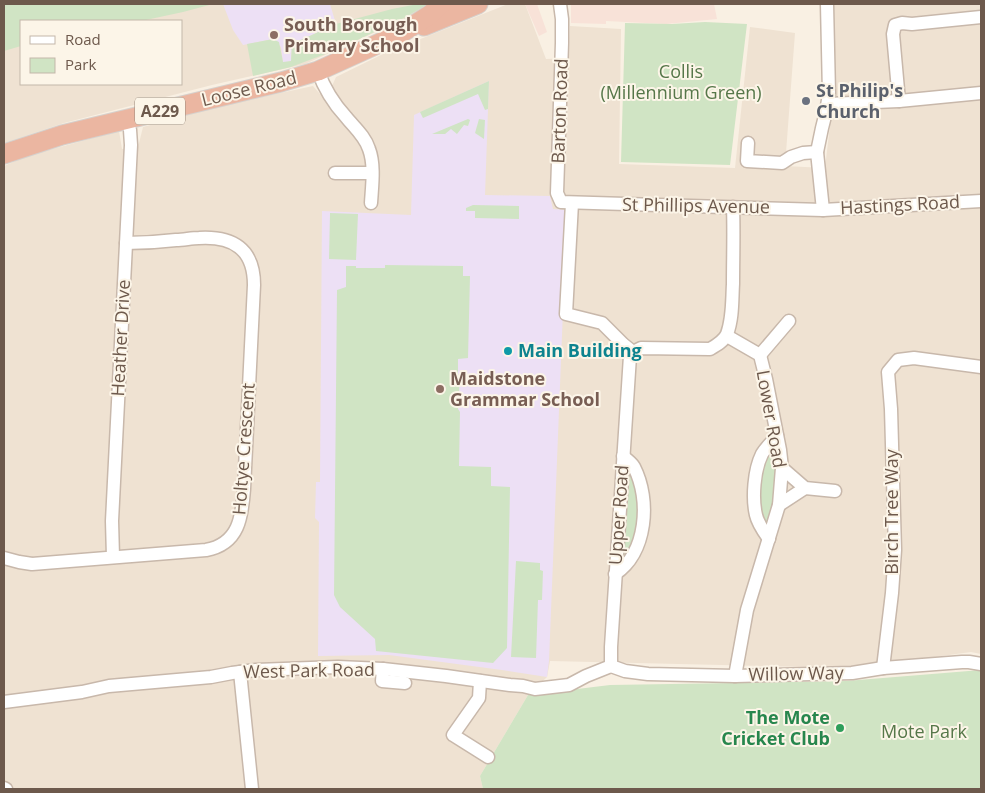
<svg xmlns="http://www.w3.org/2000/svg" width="985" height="793" font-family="'Open Sans',sans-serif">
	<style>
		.residential { fill: #efe2d2; fill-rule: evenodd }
		.commercial { fill: #f8e2d8 }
		.education { fill: #ede0f5 }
		.green { fill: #d0e4c4 }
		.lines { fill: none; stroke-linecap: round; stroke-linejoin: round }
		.minor-casing { stroke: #c8b8ab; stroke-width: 15 }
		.highway-casing { stroke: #d6d1cd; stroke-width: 21 }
		.minor { stroke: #fff; stroke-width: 12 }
		.highway { stroke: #ebb6a1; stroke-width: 19 }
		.education-dot { fill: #8d6e63; stroke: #fcf5e8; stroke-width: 2 }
		.worship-dot { fill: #6b7280; stroke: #fcf5e8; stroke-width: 2 }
		.culture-dot { fill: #0f9aa8; stroke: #fcf5e8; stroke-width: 2 }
		.leisure-dot { fill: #2e9e5b; stroke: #fcf5e8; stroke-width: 2 }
		.labels { text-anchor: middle; stroke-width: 4; stroke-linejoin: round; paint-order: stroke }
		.shield { fill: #fcf5e8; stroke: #98887b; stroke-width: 1 }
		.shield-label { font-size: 16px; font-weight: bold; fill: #6d594c }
		.education-label { font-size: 18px; font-weight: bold; fill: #785e54; stroke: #fcf5e8; text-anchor: start }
		.park-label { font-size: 18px; fill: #567749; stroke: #fcf5e8 }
		.street-label { font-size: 18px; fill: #6d594c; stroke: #fcf5e8 }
		.worship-label { font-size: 18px; font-weight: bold; fill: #5b616d; stroke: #fcf5e8; text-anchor: start }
		.culture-label { font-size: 18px; font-weight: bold; fill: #0d838f; stroke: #fcf5e8; text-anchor: start }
		.leisure-label { font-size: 18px; font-weight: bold; fill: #27864d; stroke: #fcf5e8; text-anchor: end }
	</style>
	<rect width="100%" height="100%" fill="#f9f0e3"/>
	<g class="residential">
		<path d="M4,4H424L418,13L305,64L212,85L64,123L4,143ZM21,21H181V84H21Z"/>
		<polygon points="508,4 525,4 546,59 569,58 570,26 621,29 619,164 735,168 750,27 795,33 785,166 825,168 834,91 831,4 981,4 981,654 971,652 853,668 550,661 547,677 528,695 480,776 483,789 4,789 4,166 27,156 119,131 122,149 138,147 143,127 221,106 313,86 320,94 332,86 336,77 383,54"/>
	</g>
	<g class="commercial">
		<polygon points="525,4 537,4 547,32 539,36"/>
		<polygon points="571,4 714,4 717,19 666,24 606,21 606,24 571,23"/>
	</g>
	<g class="education">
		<polygon points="223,4 330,4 336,24 292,44 291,61 283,63 281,47 273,39 243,45 233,30"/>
		<polygon points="489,81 485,195 550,196 553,209 567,210 549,661 547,677 502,670 389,655 318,656 319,522 315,518 316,482 320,482 322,211 411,215 414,115"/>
	</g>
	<g class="green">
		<polygon points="4,4 213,4 183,12 141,21 21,21 21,46 4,51"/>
		<polygon points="418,4 428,4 404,18 336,50 291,67 253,76 247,44 273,39 279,42 283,62 291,61 292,44 336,24 392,9"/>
		<polygon points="705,22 747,24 730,165 621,162 625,23 672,24"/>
		<polygon points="489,81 488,109 485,110 478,94 423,118 420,112"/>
		<polygon points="468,119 470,120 468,126 464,125 457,134 451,129 445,134 432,134"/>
		<polygon points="479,119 485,120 484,139 475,133"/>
		<polygon points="473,205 519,206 519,219 475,218 475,211 466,211 466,208"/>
		<polygon points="330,213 358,214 356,260 329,259"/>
		<polygon points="385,265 463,266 463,276 470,276 468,358 458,359 458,374 460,376 458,409 460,412 459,466 491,467 491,486 510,487 507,648 493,663 376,651 375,639 340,607 334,595 337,290 346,287 346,266 356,266 356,268 385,268"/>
		<path d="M772,449L774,451C775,457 776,464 777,471C778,485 775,514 766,525C765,521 763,517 762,514C757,496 760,463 772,449Z"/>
		<polygon points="630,469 641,503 633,545 622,560 626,472"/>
		<polygon points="516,561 540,563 540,570 543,571 542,600 538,600 536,658 511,657"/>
		<polygon points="981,670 981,789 483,789 480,776 528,695 610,685 846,681"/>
	</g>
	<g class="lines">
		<defs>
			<g id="minor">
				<polyline points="560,4 562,19 562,43 557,193 561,202 823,210 981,201"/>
				<path d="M318,71C324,88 334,104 346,117C354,127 365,136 369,149C375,165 372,186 371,203"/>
				<polyline points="899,101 893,34 895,25 902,23 912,24 981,17"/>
				<polyline points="828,104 899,101 981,93"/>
				<polyline points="748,143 747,161 782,163 791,157 803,153 817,152"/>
				<polyline points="335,173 372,173"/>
				<polyline points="572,203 566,314 602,323 623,344 633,352"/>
				<polyline points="823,210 817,152 822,128 826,112 829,94 827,4"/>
				<polyline points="727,336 760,355 766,379 780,450 782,468 779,505 747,610 735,676"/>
				<polyline points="760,355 789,321"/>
				<polyline points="782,468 805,488 835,491"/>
				<polyline points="779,505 805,488"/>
				<path d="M769,539C764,532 758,524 756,515C752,498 754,470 762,454C766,447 772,442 777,436"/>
				<polyline points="113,557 112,521 131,145 130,130 127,119"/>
				<path d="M4,558L19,562L32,564L206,550C239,544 242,517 244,489L254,285C254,249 233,236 199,238C191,238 184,240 176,240C159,242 143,243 126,243"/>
				<path d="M615,574C647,553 651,500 634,467C632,463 627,460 623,456"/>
				<path d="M611,666V647L630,356L633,352L641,348L710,349C717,345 724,341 727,334C733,318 732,300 733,284C733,258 734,233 733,207"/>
				<polyline points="611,666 625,671 648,674 735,676 852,673 883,668 962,662 969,662 981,664"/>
				<polyline points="883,668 892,593 895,550 891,409 888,372 898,360 914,358 981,367"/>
				<polyline points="383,669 382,681 405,683"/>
				<polyline points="240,672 252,789"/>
				<polyline points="480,681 479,698 453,735 488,757"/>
				<polyline points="4,702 82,692 109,686 211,677 232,673 256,670 338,667 383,669 446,676 510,685 523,686 535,689 569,685 586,676 611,666"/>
				<polyline points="4,788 6,789"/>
			</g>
			<g id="highway">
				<polyline points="424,26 478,4"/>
				<polyline points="4,154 62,135 281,82 318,71 371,47 403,32 431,14 441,4"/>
			</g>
		</defs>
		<use href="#minor" class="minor-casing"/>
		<use href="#highway" class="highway-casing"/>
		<use href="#minor" class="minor"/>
		<use href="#highway" class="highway"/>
	</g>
	<g class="education-dot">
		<circle cx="274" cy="35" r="5"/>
		<circle cx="440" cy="389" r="5"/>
	</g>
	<circle class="worship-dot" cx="806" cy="101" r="5"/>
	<circle class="culture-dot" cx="508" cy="351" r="5"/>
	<circle class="leisure-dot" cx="840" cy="728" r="5"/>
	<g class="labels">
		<rect class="shield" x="135" y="97.5" width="50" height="27" rx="4"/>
		<g class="shield-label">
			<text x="160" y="117">A229</text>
		</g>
		<g class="education-label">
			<text x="284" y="31">South Borough<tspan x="284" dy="21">Primary School</tspan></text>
			<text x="450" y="385">Maidstone<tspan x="450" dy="21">Grammar School</tspan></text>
		</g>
		<g class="park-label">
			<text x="681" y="78">Collis<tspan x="681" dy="21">(Millennium Green)</tspan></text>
			<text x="924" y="738">Mote Park</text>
		</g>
		<g class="street-label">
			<text transform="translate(249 89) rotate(-14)" y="6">Loose Road</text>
			<text transform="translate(560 111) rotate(-88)" y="6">Barton Road</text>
			<text transform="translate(900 205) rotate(-3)" y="6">Hastings Road</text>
			<text transform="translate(696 206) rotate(1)" y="6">St Phillips Avenue</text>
			<text transform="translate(121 338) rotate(-87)" y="6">Heather Drive</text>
			<text transform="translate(771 419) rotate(80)" y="6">Lower Road</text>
			<text transform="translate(244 449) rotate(-86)" y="6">Holtye Crescent</text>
			<text transform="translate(892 512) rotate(-90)" y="6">Birch Tree Way</text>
			<text transform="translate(619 515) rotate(-86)" y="6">Upper Road</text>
			<text transform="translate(309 671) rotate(-1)" y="6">West Park Road</text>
			<text transform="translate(796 674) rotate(-1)" y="6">Willow Way</text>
		</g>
		<g class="worship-label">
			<text x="816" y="97">St Philip's<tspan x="816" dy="21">Church</tspan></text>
		</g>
		<g class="culture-label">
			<text x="518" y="357">Main Building</text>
		</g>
		<g class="leisure-label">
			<text x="830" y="724">The Mote<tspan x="830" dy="21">Cricket Club</tspan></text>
		</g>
	</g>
	<rect width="985" height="793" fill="none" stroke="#6d594c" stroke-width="10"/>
	<rect x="20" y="20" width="162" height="65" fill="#fcf5e8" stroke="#c3b7aa"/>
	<rect x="30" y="36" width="25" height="8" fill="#ffffff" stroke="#c3b7aa"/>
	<text x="65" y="45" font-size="15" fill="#6d594c">Road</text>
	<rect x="30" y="58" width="25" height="15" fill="#d0e4c4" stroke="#c3b7aa"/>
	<text x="65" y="70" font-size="15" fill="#6d594c">Park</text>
</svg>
